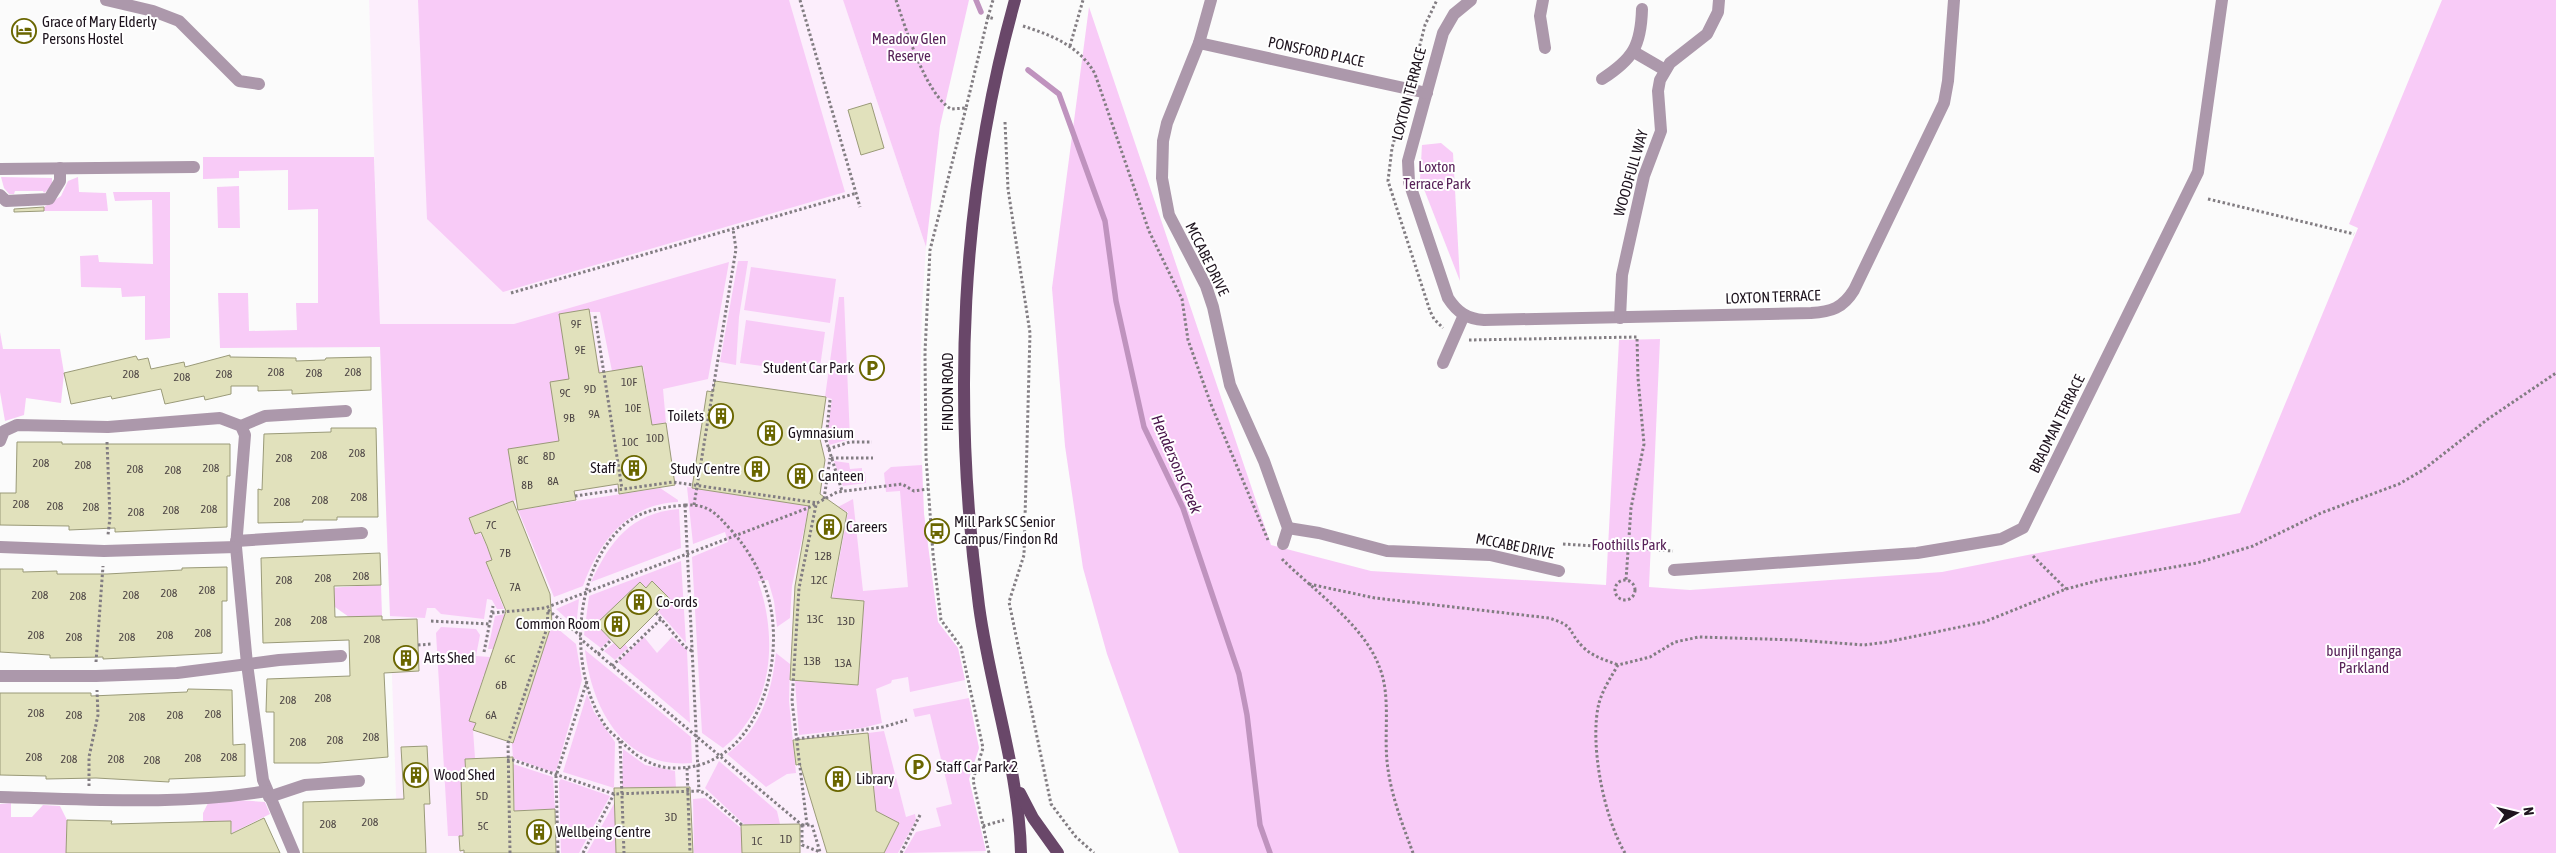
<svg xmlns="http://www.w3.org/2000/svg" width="2556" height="853" font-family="'Asap Condensed',sans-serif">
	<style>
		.built { fill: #fceefc }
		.green { fill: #f8cbf7 }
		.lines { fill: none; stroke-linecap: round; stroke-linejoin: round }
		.stream { stroke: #bf93be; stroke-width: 5.5 }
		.building { fill: #e1e1bc; stroke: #9a9a78 }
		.path { stroke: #827d82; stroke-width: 3; stroke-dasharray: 2.5 2.5; stroke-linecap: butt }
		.minor { stroke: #ac98ab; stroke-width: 12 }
		.major { stroke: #694769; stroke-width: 12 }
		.labels { text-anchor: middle; stroke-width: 4; stroke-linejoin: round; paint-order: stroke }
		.number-label { font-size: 12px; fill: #4f4746 }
		.poi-label { font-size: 15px; fill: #1e141e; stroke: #fff; text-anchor: start }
		.park-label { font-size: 15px; fill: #582259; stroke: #fff }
		.street-label { font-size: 15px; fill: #1e141e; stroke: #fff }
		.water-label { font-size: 16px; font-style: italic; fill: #48134a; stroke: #fff }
	</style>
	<rect width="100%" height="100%" fill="#fbfbfb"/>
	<polygon class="built" points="369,0 843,0 926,247 922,305 920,404 924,514 937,622 958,648 979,748 969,779 985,853 398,853"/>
	<g class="green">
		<polygon points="418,0 789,0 845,192 503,292 427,219"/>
		<polygon points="843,0 969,0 940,126 926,247"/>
		<polygon points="2442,0 2556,0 2556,853 1179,853 1107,654 1083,568 1065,446 1052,288 1089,7 1271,545 1371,571 1606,585 1619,340 1660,339 1649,587 1690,590 1942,572 2240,513 2358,228 2349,224"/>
		<polygon points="1441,143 1453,153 1460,281 1420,179 1422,145"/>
		<path d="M203,157H374L380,324H514L729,262L708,379L663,389L666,423L621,430L651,419L643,366L612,371L600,312H589V309L559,314L567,366L597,361L601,374L559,441L516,500L469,518C481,531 486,544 492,560L486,563L504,609H497L492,600L487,599L484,619L441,614L435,608H427L425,618L390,616L380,347L220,348L218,293H248L249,331L297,330L296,303H318V209L288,210V170L239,171V178L203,179Z"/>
		<polygon points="1,177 52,178 52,186 44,193 43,191 15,191 14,194 9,194 4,188"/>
		<polygon points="78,177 79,192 106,193 108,211 44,211 44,207 61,196 68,181"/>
		<polygon points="239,186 240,228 218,228 217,187"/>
		<polygon points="113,192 170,192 170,338 145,340 145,296 122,297 121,288 81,287 80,256 98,255 99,262 153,264 152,200 115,201"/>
		<polygon points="738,261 748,261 739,317 736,365 720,362"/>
		<polygon points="751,267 836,279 830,323 744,310"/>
		<polygon points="839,297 844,297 850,439 829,445 827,431 832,399 825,397"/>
		<polygon points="746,320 825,332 819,374 740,363"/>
		<polygon points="0,332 3,349 60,349 64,373 61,403 26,398 24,415 5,421 0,392"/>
		<polygon points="834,461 849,463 850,469 862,468 862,472 865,472 866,483 843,486"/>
		<polygon points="922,465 924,514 938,622 958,648 965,680 910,692 908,677 892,680 891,683 876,689 882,723 862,728 799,735 795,681 858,685 864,601 832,598 848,512 838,510 838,507 853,499 863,591 908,587 900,491 886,492 884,473 891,467"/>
		<path d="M687,487L809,506L792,586L790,618L777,627L774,601L768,580L758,581C778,637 774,709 723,748L702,733L692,557L728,542L725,532L693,544Z"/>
		<path d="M660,488L678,500V502C627,504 599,542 583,586L554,597L518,510Z"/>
		<path d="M679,509L681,548L591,582C610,541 631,513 679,509Z"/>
		<polygon points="681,561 686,643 658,611 670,600 652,582 646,588 640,582 596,624 610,639 601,648 584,635 589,596"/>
		<path d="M381,585L382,616L349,617L335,607L263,610L261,592C301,591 340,586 381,585Z"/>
		<polygon points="579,599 576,627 556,609"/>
		<polygon points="505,614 493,649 488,649 495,616"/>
		<polygon points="552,624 576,644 582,680 556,771 552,772 513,758 512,744 550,629 552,629"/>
		<polygon points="441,627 476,629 480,635 476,656 490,657 491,676 484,674 479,690 485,693 470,721 476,723 473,730 475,758 465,759 466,778 461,778 463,836 448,836 436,633"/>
		<polygon points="644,637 657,653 672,637 687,650 690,723 618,662"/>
		<polygon points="614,643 620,649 625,644 628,648 615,660 604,651"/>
		<path d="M585,650L691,737L692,763C624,769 592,710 585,650Z"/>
		<path d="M776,653L790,664L789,701L796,773L787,774L766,787L727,754C760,731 772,692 776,653Z"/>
		<polygon points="587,694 594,712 615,742 614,788 563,772"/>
		<polygon points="969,698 979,748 969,779 986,851 904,853 916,832 941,826 936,808 952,804 930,714 915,717 913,709"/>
		<polygon points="884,731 906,817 915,814 916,820 898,853 884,853 899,823 880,813 852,818 875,808 868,733"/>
		<polygon points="623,749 645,765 675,771 676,788 622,788"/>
		<polygon points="719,761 777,811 780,824 745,825 705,788"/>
		<polygon points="513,764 553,777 555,809 522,810 524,853 516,853"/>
		<polygon points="561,779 610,796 579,853 561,853 559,782"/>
		<polygon points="705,798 742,829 742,853 694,853 693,799"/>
		<polygon points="237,800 265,802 270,814 232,833 231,821 203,821 203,813 208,803"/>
		<polygon points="616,800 618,853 587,853"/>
		<polygon points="11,803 11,817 32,817 43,805 60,806 67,820 66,853 0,853 0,804"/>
	</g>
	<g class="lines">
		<g class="stream">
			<polyline points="976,0 981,12"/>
			<polyline points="1028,70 1059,94 1105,221 1116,301 1144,427 1183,508 1239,674 1247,715 1260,825 1270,853"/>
		</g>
	</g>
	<g class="building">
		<polygon points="871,103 884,148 861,155 848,110"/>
		<polygon points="44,207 44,211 14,212 14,209"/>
		<polygon points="589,309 599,373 642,366 652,425 666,423 675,485 619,494 618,484 574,491 576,500 518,510 508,449 559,441 550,382 569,379 559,314"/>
		<polygon points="230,355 230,357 296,358 296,361 325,360 326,358 371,357 371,390 292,394 292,390 258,391 258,386 231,386 231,394 205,400 204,396 165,404 161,389 112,399 111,396 71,404 64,373 136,356 138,360 148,358 151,369 184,362 185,367"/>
		<polygon points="715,381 826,397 820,439 825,460 820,494 847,513 831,598 864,601 858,685 790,680 795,586 809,506 692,488 707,391 713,392"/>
		<polygon points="331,428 376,428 378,517 337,517 337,520 303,520 303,522 258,523 258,489 262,490 264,434 331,432"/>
		<polygon points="17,442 62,442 62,444 230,444 230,476 227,476 227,527 115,532 115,528 69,530 69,526 0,525 0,493 16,493"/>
		<polygon points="513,501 550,594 552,623 513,743 473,730 476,723 469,721 506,611 486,562 492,560 487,546 481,532 475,534 469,518"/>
		<polygon points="380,553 381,585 334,586 335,617 382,616 382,620 417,619 419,671 384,673 388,757 319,763 274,763 274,712 266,712 267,679 350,676 349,640 263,643 261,558"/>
		<polygon points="227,567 227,601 222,601 222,653 103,659 103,657 50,658 50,655 0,652 0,569 23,569 23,572 57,571 57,574 107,574 182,570 182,568"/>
		<polygon points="652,581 670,599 620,649 596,624 640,582 646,588"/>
		<polygon points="188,689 232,690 233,745 245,744 245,776 169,779 169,782 96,778 46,779 46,776 0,775 0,693 91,693 91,696 187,692"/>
		<polygon points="868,733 876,811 899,823 884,853 827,853 800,764 796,765 793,740"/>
		<polygon points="427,746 430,804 424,804 426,853 303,853 303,802 404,799 401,747"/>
		<polygon points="513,757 514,811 555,809 556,853 464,853 464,850 460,851 459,836 463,836 461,778 466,778 465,759"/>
		<polygon points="690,787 693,853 616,853 614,788"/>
		<polygon points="264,818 280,853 66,853 67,820 112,821 111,824 231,821 231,834"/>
		<polygon points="800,824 800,853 742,853 741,825"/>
	</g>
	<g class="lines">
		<g class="path">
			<polyline points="800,0 860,207"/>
			<path d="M896,0C906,29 925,93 951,109L966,108L988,17L995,19"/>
			<polyline points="988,17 993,0"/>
			<path d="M1023,26C1051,35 1080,46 1095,74L1149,231L1182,299L1188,340L1212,407L1268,540"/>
			<polyline points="1070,46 1083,0"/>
			<polyline points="1414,75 1413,72 1425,25 1437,0"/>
			<polyline points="1406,107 1403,110 1392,148 1388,181 1430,311 1434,319 1443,328"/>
			<polyline points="966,108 930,250 925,352 926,457 933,554 941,620 961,647 983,748 973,780 989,853"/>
			<polyline points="1005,122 1008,189 1030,333 1024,555 1009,602 1051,804 1076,837 1094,853"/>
			<polyline points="2208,199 2354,234"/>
			<polyline points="511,293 857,193"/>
			<polyline points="595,316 622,489"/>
			<polyline points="1469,340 1637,337 1638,378 1644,444 1631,508 1626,580"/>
			<polyline points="830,400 826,440 842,491"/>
			<polyline points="107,442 110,517 108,535"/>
			<polyline points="828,449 850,442 872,442"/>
			<polyline points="831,458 873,458"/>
			<polyline points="575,496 673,482 818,503"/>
			<polyline points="824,499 830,458"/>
			<path d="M685,505C710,504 716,514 732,531C750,552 762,573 769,600C786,666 755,771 673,768C654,768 637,757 624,744C619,739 612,734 607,728C567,673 572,570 625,524C642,510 664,507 685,505Z"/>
			<polyline points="685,505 699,791"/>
			<polyline points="694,505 736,249 733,229"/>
			<polyline points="1563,544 1673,551"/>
			<polyline points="2033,556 2066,589"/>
			<path d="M1282,559C1313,590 1363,624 1379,666C1391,694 1384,731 1387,761C1390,793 1402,823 1413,853"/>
			<circle cx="1625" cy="590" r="10"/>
			<path d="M1309,584L1375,598L1549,618C1577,627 1566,630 1583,647C1593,657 1606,660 1618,665"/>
			<polyline points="548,610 581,636"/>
			<polyline points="492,613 545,608 808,508 837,492 902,484 914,491 928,489"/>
			<polyline points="656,613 685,647 692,651"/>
			<polyline points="431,621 490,624"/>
			<polyline points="583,641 802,825"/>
			<polyline points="418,645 432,644"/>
			<polyline points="484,652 493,606"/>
			<polyline points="598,654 611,640"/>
			<polyline points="96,662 103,566"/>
			<polyline points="612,666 661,619"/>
			<polyline points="797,739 883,727 907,720"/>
			<polyline points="620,741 624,853"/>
			<polyline points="507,760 513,760 614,794 699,791 705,793 742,825"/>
			<polyline points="687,768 690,853"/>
			<polyline points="89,786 89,757 98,715 97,690"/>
			<polygon points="802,825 812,825 820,852 802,845"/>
			<polyline points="807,825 792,701 799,588 816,505"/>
			<polyline points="983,826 1004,820"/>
			<polyline points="510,853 508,743 547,628 548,610"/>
			<polyline points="558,853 556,776 587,681"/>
			<polyline points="583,853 614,794"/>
			<polyline points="901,853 921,813"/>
			<path d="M1625,853C1604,818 1589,743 1599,703C1603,689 1611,677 1618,665L1650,657L1675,642L1699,637L1797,640L1864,645L1887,642L1984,622L2066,589L2100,580L2197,563L2253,546L2321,513L2399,484L2423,470L2488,419L2556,373"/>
		</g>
		<g class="minor">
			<polyline points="106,0 153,11 179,21 239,81 259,84"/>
			<polyline points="1211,0 1199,43 1167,123 1163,141 1162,178 1169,215 1206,286 1213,307 1230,385 1264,461 1288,528 1283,544"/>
			<path d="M1471,0L1454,14L1443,33L1408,161L1409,182L1448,298C1457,312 1467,319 1484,320L1811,313C1831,312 1843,308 1854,290L1944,103L1948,81L1954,0"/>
			<polyline points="1543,0 1540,16 1545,48"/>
			<polyline points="1199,43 1427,93"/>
			<polyline points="1634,52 1665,70"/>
			<path d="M1602,79C1633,59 1641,46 1642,9"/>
			<polyline points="0,169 194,167"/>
			<polyline points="0,195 6,201 49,199 60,181 60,168"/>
			<polyline points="1620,318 1622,275 1644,176 1661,131 1658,91 1660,80 1670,63 1707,34 1718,12 1719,0"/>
			<polyline points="1443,363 1464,315"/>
			<polyline points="241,426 265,416 346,411"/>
			<polyline points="0,441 4,431 17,425 108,427 220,418 241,426 245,435 236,547 247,664 263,780 294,853"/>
			<polyline points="1288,528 1319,533 1387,551 1490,555 1559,571"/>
			<polyline points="236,541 362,533"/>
			<polyline points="0,547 104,551 236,547"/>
			<polyline points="1674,570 1917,553 2001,539 2023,528 2198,172 2222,0"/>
			<polyline points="0,676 96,676 177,673 279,660 341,656"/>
			<path d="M0,797C89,799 178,806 267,791"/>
			<polyline points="269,797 305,785 359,781"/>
		</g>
		<g class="major">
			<path d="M1015,0C960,196 952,404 979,606C990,689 1019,769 1021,853"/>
			<polyline points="1020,793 1033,818 1058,853"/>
		</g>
	</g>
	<defs>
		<symbol id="hotel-ring" viewBox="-11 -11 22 22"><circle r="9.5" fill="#fff" stroke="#6a6600" stroke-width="1.5"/><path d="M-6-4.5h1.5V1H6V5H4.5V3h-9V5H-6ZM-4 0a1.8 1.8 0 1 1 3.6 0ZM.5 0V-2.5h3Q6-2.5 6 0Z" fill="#6a6600"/></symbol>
		<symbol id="parking-ring" viewBox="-11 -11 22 22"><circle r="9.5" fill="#fff" stroke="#6a6600" stroke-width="1.5"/><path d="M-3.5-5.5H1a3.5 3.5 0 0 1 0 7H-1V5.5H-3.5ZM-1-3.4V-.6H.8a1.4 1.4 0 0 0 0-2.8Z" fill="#6a6600"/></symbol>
		<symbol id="building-ring" viewBox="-11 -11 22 22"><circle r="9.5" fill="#fff" stroke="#6a6600" stroke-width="1.5"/><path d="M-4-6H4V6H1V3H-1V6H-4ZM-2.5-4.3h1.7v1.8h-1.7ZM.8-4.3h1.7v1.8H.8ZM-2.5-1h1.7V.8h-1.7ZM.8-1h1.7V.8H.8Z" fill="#6a6600"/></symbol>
		<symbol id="bus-ring" viewBox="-11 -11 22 22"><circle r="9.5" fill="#fff" stroke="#6a6600" stroke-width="1.5"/><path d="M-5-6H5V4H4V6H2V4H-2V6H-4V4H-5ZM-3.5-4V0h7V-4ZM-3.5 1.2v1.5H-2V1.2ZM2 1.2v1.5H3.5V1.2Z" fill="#6a6600"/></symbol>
	</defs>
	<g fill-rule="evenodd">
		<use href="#hotel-ring" x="10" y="17" width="28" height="28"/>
		<use href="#parking-ring" x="858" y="354" width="28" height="28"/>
		<use href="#building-ring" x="707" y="402" width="28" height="28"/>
		<use href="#building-ring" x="756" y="419" width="28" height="28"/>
		<use href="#building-ring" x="620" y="454" width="28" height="28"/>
		<use href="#building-ring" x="743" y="455" width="28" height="28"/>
		<use href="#building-ring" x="786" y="462" width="28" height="28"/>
		<use href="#building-ring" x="815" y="513" width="28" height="28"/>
		<use href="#bus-ring" x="923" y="517" width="28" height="28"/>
		<use href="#building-ring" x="625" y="588" width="28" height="28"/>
		<use href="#building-ring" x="603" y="610" width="28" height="28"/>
		<use href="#building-ring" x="392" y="644" width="28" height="28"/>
		<use href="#parking-ring" x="904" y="753" width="28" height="28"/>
		<use href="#building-ring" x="402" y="761" width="28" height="28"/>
		<use href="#building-ring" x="824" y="765" width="28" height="28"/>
		<use href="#building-ring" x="525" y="818" width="28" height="28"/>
	</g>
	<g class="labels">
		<g class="number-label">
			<text x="576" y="328">9F</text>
			<text x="580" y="354">9E</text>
			<text x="276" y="376">208</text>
			<text x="353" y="376">208</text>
			<text x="314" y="377">208</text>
			<text x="131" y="378">208</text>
			<text x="224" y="378">208</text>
			<text x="182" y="381">208</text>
			<text x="629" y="386">10F</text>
			<text x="590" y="393">9D</text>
			<text x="565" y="397">9C</text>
			<text x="633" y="412">10E</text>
			<text x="594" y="418">9A</text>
			<text x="569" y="422">9B</text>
			<text x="655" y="442">10D</text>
			<text x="630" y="446">10C</text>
			<text x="357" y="457">208</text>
			<text x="319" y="459">208</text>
			<text x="549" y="460">8D</text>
			<text x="284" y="462">208</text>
			<text x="523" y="464">8C</text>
			<text x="41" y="467">208</text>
			<text x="83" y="469">208</text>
			<text x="211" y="472">208</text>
			<text x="135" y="473">208</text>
			<text x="173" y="474">208</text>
			<text x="553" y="485">8A</text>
			<text x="527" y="489">8B</text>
			<text x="359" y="501">208</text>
			<text x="320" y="504">208</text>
			<text x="282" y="506">208</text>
			<text x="21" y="508">208</text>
			<text x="55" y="510">208</text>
			<text x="91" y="511">208</text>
			<text x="209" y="513">208</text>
			<text x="171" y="514">208</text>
			<text x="136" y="516">208</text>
			<text x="491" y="529">7C</text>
			<text x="505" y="557">7B</text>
			<text x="823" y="560">12B</text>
			<text x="361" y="580">208</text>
			<text x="323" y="582">208</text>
			<text x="284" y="584">208</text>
			<text x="819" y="584">12C</text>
			<text x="515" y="591">7A</text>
			<text x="207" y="594">208</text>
			<text x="169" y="597">208</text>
			<text x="40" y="599">208</text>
			<text x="131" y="599">208</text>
			<text x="78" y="600">208</text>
			<text x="815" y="623">13C</text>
			<text x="319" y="624">208</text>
			<text x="846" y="625">13D</text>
			<text x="283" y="626">208</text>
			<text x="203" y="637">208</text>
			<text x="36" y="639">208</text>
			<text x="165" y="639">208</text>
			<text x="74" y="641">208</text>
			<text x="127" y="641">208</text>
			<text x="372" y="643">208</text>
			<text x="510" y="663">6C</text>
			<text x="812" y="665">13B</text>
			<text x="843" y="667">13A</text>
			<text x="501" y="689">6B</text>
			<text x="323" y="702">208</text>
			<text x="288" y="704">208</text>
			<text x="36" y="717">208</text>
			<text x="213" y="718">208</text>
			<text x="74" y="719">208</text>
			<text x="175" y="719">208</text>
			<text x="491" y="719">6A</text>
			<text x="137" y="721">208</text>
			<text x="371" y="741">208</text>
			<text x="335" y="744">208</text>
			<text x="298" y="746">208</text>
			<text x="34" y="761">208</text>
			<text x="229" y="761">208</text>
			<text x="193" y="762">208</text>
			<text x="69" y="763">208</text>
			<text x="116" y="763">208</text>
			<text x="152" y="764">208</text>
			<text x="482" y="800">5D</text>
			<text x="671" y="821">3D</text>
			<text x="370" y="826">208</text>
			<text x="328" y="828">208</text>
			<text x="483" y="830">5C</text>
			<text x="786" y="843">1D</text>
			<text x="757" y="845">1C</text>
		</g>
		<g class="poi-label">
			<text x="42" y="27">Grace of Mary Elderly<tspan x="42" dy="17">Persons Hostel</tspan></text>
			<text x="854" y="373" text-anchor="end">Student Car Park</text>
			<text x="704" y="421" text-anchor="end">Toilets</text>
			<text x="788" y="438">Gymnasium</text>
			<text x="616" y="473" text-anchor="end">Staff</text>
			<text x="740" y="474" text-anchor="end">Study Centre</text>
			<text x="818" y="481">Canteen</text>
			<text x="954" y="527">Mill Park SC Senior<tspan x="954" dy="17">Campus/Findon Rd</tspan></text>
			<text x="846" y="532">Careers</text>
			<text x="656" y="607">Co-ords</text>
			<text x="600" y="629" text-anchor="end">Common Room</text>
			<text x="424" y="663">Arts Shed</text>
			<text x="936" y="772">Staff Car Park 2</text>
			<text x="434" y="780">Wood Shed</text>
			<text x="856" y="784">Library</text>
			<text x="556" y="837">Wellbeing Centre</text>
		</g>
		<g class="park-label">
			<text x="909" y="44">Meadow Glen<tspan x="909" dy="17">Reserve</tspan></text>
			<text x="1437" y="172">Loxton<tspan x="1437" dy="17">Terrace Park</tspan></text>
			<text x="1629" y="550">Foothills Park</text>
			<text x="2364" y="656">bunjil nganga<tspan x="2364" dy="17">Parkland</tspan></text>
		</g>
		<g class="street-label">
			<text transform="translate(1316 52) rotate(12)" y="5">PONSFORD PLACE</text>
			<text transform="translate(1409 94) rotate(-75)" y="5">LOXTON TERRACE</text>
			<text transform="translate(1631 173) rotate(-74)" y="5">WOODFULL WAY</text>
			<text transform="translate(1207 259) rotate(64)" y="5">MCCABE DRIVE</text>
			<text transform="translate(1773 297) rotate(-2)" y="5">LOXTON TERRACE</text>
			<text transform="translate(948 392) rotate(-90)" y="5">FINDON ROAD</text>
			<text transform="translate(2057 424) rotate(-64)" y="5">BRADMAN TERRACE</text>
			<text transform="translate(1515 546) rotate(11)" y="5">MCCABE DRIVE</text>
		</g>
		<g class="water-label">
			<text transform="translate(1177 464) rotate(67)" y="6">Hendersons Creek</text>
		</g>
	</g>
	<g transform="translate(2516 813) rotate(82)" stroke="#ffffff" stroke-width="4" paint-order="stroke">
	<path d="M0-4L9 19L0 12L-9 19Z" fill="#1e141e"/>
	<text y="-8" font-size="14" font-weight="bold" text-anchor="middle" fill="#1e141e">N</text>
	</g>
</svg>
